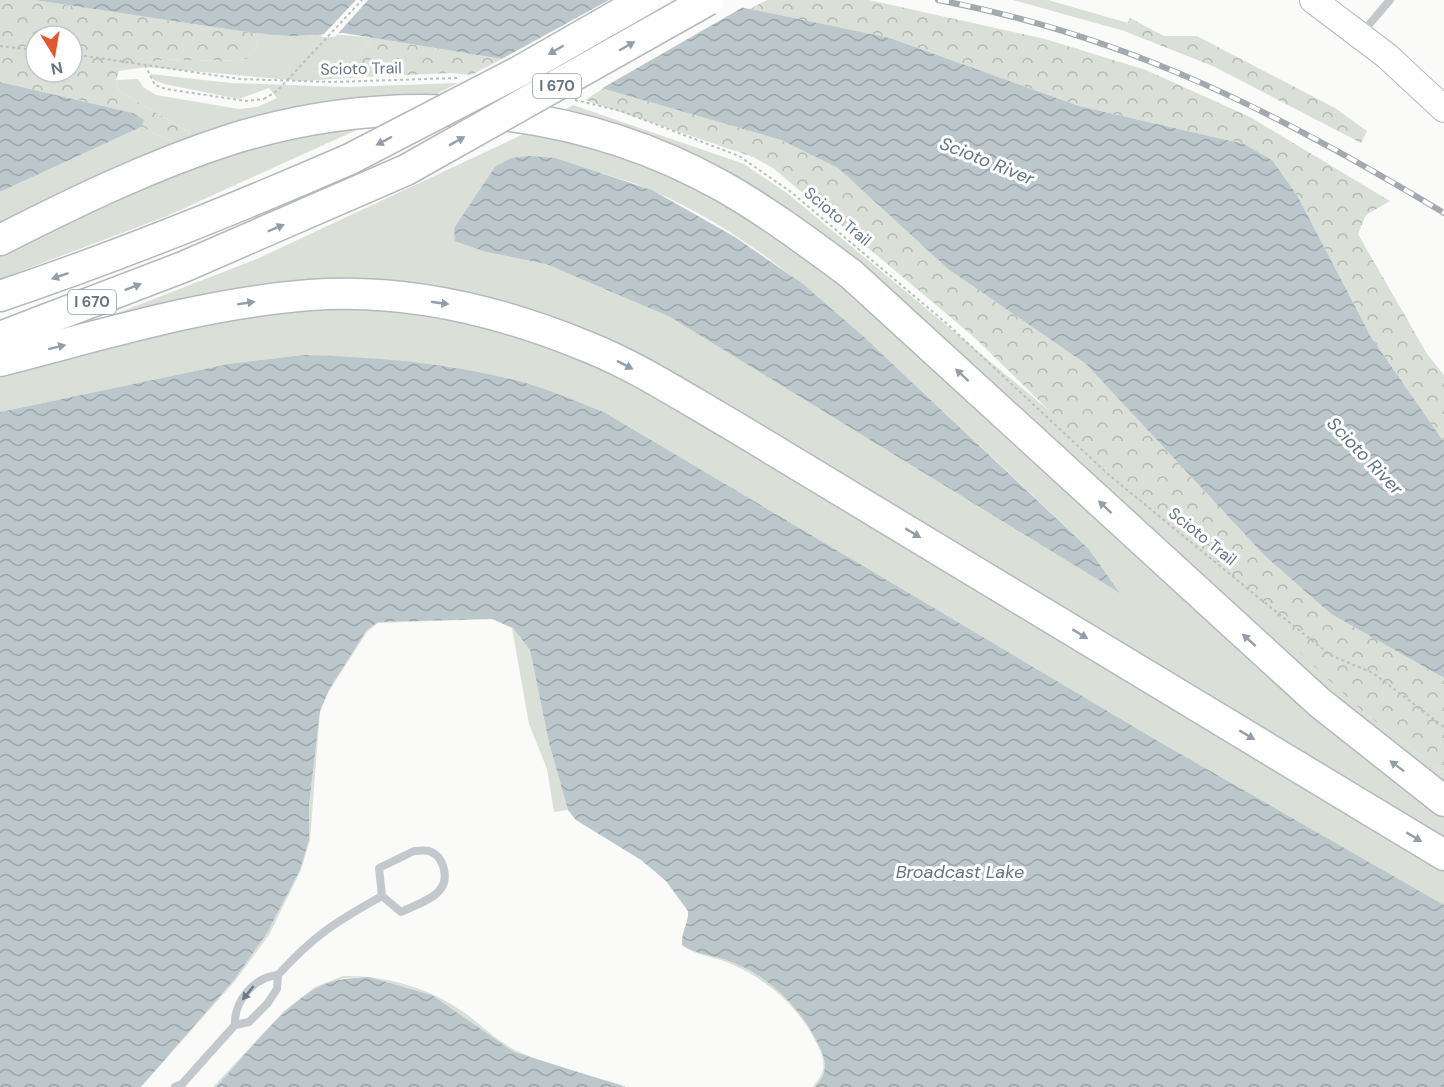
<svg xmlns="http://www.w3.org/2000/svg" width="1444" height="1087" font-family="'DM Sans',sans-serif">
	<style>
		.green { fill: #dadfd7; fill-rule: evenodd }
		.forest { fill: url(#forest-crowns); fill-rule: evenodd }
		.water { fill: url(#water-waves) }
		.pier { fill: #fafaf8 }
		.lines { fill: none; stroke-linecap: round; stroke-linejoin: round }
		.primary-casing { stroke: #b5babe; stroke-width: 28 }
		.highway-casing { stroke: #b4b9bd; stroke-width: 33 }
		.path { stroke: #bbbfc2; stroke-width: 2; stroke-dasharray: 3 3; stroke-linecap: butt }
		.lane { stroke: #c3c8cc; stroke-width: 8 }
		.primary { stroke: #fff; stroke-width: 26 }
		.highway { stroke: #fff; stroke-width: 30 }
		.rail-casing { stroke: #a2aab0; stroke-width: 6 }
		.rail { stroke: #fff; stroke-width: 4; stroke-dasharray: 11; stroke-linecap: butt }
		.highway-bridge-casing { stroke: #b4b9bd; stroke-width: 33; stroke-linecap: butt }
		.path-bridge { stroke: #bbbfc2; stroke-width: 2; stroke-dasharray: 3 3; stroke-linecap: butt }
		.highway-bridge { stroke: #fff; stroke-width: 30 }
		.oneway { fill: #939fa8 }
		.oneway2 { fill: #6a7a87 }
		.labels { text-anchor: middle; stroke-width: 6; stroke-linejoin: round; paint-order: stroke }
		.shield { fill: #fff; stroke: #939fa8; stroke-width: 1.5 }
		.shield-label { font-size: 15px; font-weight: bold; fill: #657683 }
		.street-label { font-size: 16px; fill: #657683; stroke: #fff }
		.water-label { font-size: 18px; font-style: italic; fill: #60757c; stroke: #fff }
	</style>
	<defs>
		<pattern id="forest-crowns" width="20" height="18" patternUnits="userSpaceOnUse" patternTransform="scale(1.5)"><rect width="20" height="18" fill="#dadfd7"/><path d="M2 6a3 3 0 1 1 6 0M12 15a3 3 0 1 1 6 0" fill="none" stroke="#b4b9b4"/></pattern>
		<pattern id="water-waves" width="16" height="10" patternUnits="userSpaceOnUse" patternTransform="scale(1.5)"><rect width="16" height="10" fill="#bbc7cb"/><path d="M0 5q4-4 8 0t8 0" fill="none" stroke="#9ca6aa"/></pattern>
	</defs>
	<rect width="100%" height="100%" fill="#fafaf8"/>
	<g class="green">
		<polygon points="1013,0 1048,0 1128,23 1124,31"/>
		<path d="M253,33C293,36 333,32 373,38L354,59L358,74L364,77L302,81L146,67L119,71C160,51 204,65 247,59L258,44Z"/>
		<polygon points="150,74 231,83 347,87 458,83 425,100 193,138 189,132 119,91 116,80 138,79 143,87 156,95 239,109 257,107 277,98 269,88 239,99 164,84 154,80"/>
		<polygon points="573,105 744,164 787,193 1052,413 1363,712 1444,773 1444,789 1354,717 858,264 558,114"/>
		<polygon points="372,123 167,216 0,279 0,253 90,208 234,149"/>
		<polygon points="141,127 177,144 0,226 0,192"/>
		<path d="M528,132L619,155L719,197L802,251L1422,801L1444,817V837L688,383L438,291L92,323L259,258ZM602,173C619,179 637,183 653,191C760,237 847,321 931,400C984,449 1037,499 1089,549L1119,591L670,317L546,264L486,252L454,228L468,208Z"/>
		<polygon points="307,308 395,309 503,327 660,392 1444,866 1444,905 1158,741 604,412 528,384 453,367 302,355 228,364 0,412 0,378 201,325"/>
		<polygon points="492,619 378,623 367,632 329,691 320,711 310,840 301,870 269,935 235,981 141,1087 234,980 267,933 300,870 309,840 309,806 320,711 329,690 366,631 378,622 492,619 513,628 530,650 549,743 568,810 554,812 547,769 529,724 512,628"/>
		<path d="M681,933L682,945C695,954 711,955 726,960C765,973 799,1005 817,1042C826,1059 830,1072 814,1087H812C827,1072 826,1061 816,1042C798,1006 767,979 729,963C713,956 695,956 682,945Z"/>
		<path d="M343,976C385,975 430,988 465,1013C481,1025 499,1042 517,1051C553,1067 593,1077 631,1087L592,1079L514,1052L432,995L369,977L343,978L286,1013L216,1087H213L284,1011L315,987Z"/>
	</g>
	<g class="forest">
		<path d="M0,0H34L253,33L258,44L247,59C204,65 160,51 119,71L116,80L119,91L189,132L193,138L177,144L141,127L143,120L133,113L0,82ZM36,36H72V72H36Z"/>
		<polygon points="767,0 869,0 1045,39 1146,70 1250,117 1390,201 1366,215 1358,234 1427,354 1444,375 1444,442 1371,337 1297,195 1272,160 1244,144 1079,106 890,38 748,10"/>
		<polygon points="1130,18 1164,36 1197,36 1335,108 1367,131 1361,143 1215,67 1124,31"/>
		<polygon points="373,38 502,59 471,75 451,73 364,77 354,69 354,59"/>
		<polygon points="604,88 781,140 838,168 948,269 1086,364 1265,556 1331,614 1444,678 1444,773 1363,712 1227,584 974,337 773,168 753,157 585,100"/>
	</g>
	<g class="water">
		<polygon points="34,0 706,0 890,38 1079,106 1244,144 1272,160 1297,195 1371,337 1444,442 1444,678 1331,614 1265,556 1086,364 948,269 838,168 781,140 502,59 343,33 292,36 253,33"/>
		<polygon points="0,82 133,113 144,120 141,127 0,192"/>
		<polygon points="530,156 555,158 652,190 735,237 803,284 863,336 1089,549 1120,593 670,317 546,264 486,252 455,241 454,228 495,167 511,158"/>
		<path d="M302,355C378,357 452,363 526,383C552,391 578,402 604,412L1158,741L1444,905V1087H814C830,1072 826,1059 817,1042C799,1005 765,973 726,960C711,955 695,954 682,945C681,932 689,923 688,911L666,881L641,860L576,820L568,810L549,743L530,650L513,628L492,619L378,622L366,631L329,690L320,711L309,806V840L300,870L267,933L234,980L141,1087H0V412L228,364Z"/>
		<path d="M369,977L432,995L514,1052L626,1087H216C245,1056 279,1010 315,989C332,979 350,978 369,977Z"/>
	</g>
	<g class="pier">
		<polygon points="356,0 368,0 335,37 321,37"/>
		<polygon points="609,0 719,0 745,6 599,90 498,61"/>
	</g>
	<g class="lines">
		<defs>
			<polyline id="primary" points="1313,0 1387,56 1444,109"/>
			<g id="highway">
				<path d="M0,240C75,202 151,165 232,139C393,89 574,103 722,186C768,212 809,243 851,274L1320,703L1444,801"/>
				<path d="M0,296C119,256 235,209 350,159"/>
				<polyline points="0,337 183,267 406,170"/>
				<path d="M0,361C102,335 204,303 310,295C405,288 501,311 588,347C638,367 685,398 732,425L1444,855"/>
			</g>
		</defs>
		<use href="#primary" class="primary-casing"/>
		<use href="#highway" class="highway-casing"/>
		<g class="path">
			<polyline points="0,46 36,50"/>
			<polyline points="72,54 240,79 333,82 457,78"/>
			<polyline points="145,65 155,85 166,89 246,101 264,99"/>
			<polyline points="575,100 621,111 739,156 791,192 945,322 1109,475 1259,598 1330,655 1373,673 1444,727"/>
		</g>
		<g class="lane">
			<polyline points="1361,34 1390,0"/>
			<path d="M414,851C418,851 425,850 429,851C444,856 450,879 439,891C430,901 413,906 401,912L382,896L379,868Z"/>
			<path d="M235,1025C234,1001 254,977 278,975"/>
			<path d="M175,1087L182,1084L235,1025L249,1022L267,1004L277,989L278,975C313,936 337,921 382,896"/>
		</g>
		<use href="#primary" class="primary"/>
		<use href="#highway" class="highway"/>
		<defs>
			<path id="rail" d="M938,0C1129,36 1280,114 1444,213"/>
		</defs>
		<use href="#rail" class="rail-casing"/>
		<use href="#rail" class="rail"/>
		<defs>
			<g id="highway-bridge">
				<polyline points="350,159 518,72 644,0"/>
				<polyline points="406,170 708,0"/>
			</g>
		</defs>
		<use href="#highway-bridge" class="highway-bridge-casing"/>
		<polyline class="path-bridge" points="264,99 277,91 362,0"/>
		<use href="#highway-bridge" class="highway-bridge"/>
	</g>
	<defs><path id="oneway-solid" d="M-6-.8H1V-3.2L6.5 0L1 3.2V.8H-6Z" transform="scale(1.5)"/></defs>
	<g class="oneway">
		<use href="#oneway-solid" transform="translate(627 46) rotate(-30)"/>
		<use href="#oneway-solid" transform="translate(556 50) rotate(150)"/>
		<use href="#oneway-solid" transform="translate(384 141) rotate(152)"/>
		<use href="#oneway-solid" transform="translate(457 141) rotate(-29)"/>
		<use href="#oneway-solid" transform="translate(276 228) rotate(-23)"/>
		<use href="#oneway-solid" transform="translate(60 276) rotate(161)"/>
		<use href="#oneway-solid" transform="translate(133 287) rotate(-21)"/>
		<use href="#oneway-solid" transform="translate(246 303) rotate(-9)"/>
		<use href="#oneway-solid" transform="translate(440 303) rotate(8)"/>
		<use href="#oneway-solid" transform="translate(57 347) rotate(-14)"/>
		<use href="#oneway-solid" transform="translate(625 365) rotate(27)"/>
		<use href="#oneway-solid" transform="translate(962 375) rotate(-137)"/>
		<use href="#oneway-solid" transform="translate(1105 507) rotate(-137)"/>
		<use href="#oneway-solid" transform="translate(913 533) rotate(31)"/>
		<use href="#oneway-solid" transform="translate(1080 634) rotate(31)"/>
		<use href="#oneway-solid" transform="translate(1249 640) rotate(-138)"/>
		<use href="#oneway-solid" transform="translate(1247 735) rotate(31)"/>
		<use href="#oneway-solid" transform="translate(1397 766) rotate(-143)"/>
		<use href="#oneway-solid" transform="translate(1414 837) rotate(31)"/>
	</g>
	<use class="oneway2" href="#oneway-solid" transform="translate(248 993) rotate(129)"/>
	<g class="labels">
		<g class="shield">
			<rect x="533" y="74" width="48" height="24" rx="4.5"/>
			<rect x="68" y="290" width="48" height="24" rx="4.5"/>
		</g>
		<g class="shield-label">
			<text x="557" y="91">I 670</text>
			<text x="92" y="307">I 670</text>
		</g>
		<g class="street-label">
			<text transform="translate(361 68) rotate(-1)" y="6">Scioto Trail</text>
			<text transform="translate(838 216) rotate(40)" y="6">Scioto Trail</text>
			<text transform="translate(1203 536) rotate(39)" y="6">Scioto Trail</text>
		</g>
		<g class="water-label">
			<text transform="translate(987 161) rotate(22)" y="6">Scioto River</text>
			<text transform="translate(1365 456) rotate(46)" y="6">Scioto River</text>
			<text x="960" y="878">Broadcast Lake</text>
		</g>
	</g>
	<g transform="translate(54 54) rotate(169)"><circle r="28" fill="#ffffff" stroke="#c1c8cd" stroke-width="1.5"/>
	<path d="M0-4.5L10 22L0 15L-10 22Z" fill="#e4572e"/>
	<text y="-9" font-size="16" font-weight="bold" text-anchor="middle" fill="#657683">N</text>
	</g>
</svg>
